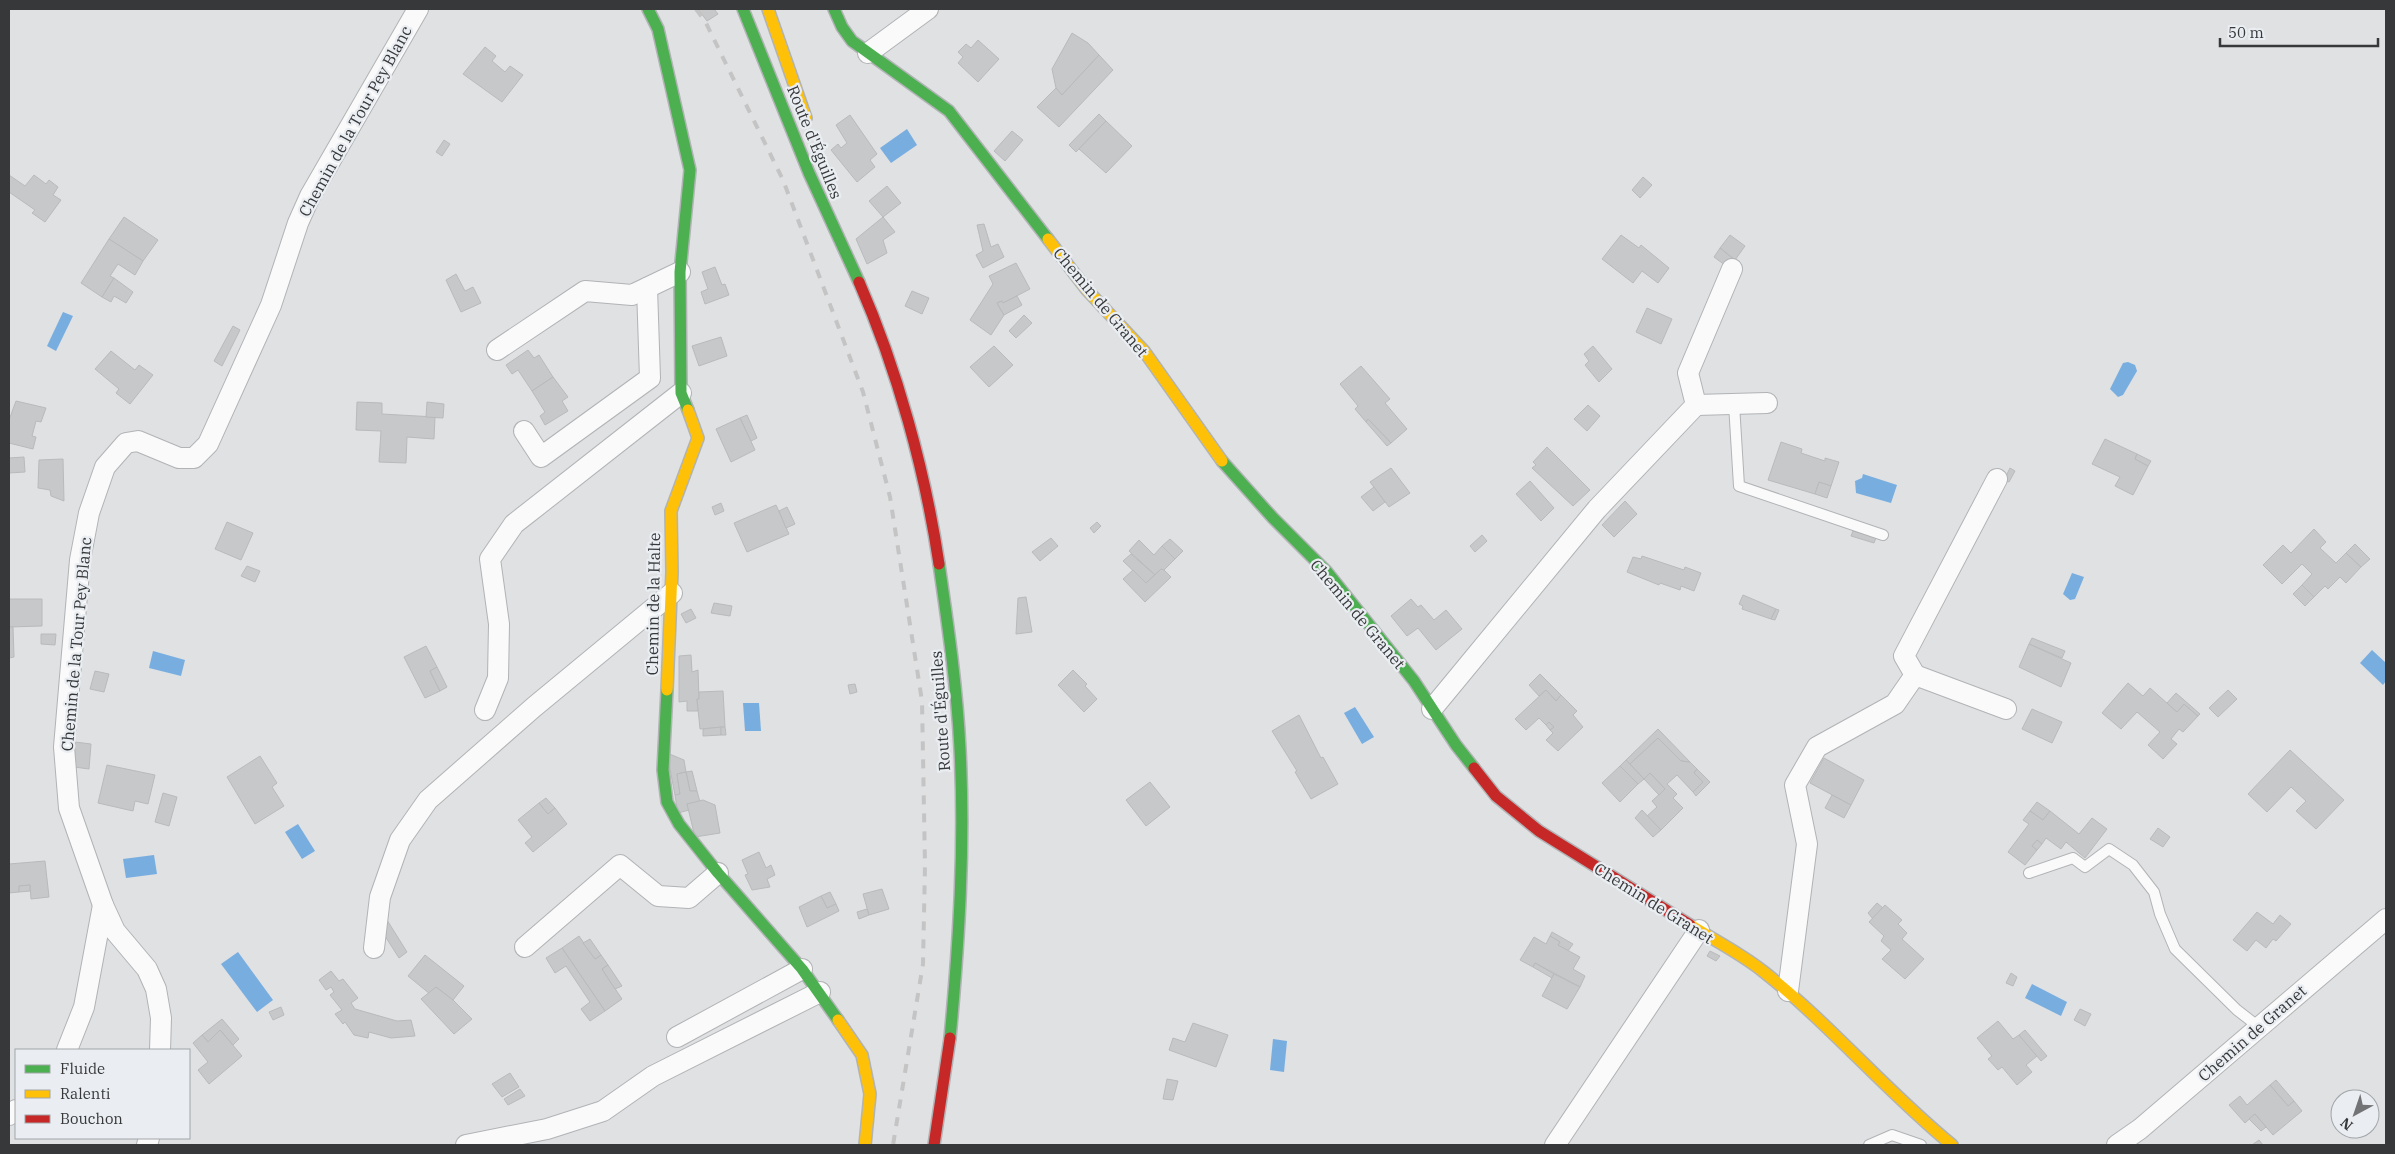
<svg xmlns="http://www.w3.org/2000/svg" width="2395" height="1154" font-family="'IBM Plex Serif',serif">
	<style>
		.water { fill: #78ade0 }
		.building { fill: #c7c8ca; stroke: #b9babc }
		.lines { fill: none; stroke-linecap: round; stroke-linejoin: round }
		.lane-casing { stroke: #b1b3b5; stroke-width: 12 }
		.street-casing { stroke: #b1b3b5; stroke-width: 22 }
		.fast-casing { stroke: #b1b3b5; stroke-width: 14 }
		.slow-casing { stroke: #b1b3b5; stroke-width: 14 }
		.jam-casing { stroke: #b1b3b5; stroke-width: 14 }
		.lane { stroke: #fafafb; stroke-width: 10 }
		.street { stroke: #fafafb; stroke-width: 20 }
		.fast { stroke: #4caf50; stroke-width: 11 }
		.slow { stroke: #ffc107; stroke-width: 11 }
		.jam { stroke: #c62828; stroke-width: 11 }
		.rail { stroke: #c4c4c5; stroke-width: 4; stroke-dasharray: 9 9; stroke-linecap: butt }
		.labels { text-anchor: middle; stroke-width: 4.5; stroke-linejoin: round; paint-order: stroke }
		.street-label { font-size: 16px; fill: #37383a; stroke: #eaeef2 }
	</style>
	<rect width="100%" height="100%" fill="#dfe1e3"/>
	<g class="water">
		<polygon points="907,129 917,145 891,163 880,148"/>
		<polygon points="63,312 73,316 56,351 47,346"/>
		<polygon points="2128,362 2135,365 2137,371 2123,395 2118,397 2110,389 2123,363"/>
		<polygon points="1863,474 1897,485 1891,503 1856,493 1855,481 1862,478"/>
		<polygon points="2072,573 2084,577 2075,599 2070,600 2063,594"/>
		<polygon points="2372,650 2386,663 2386,681 2383,685 2360,663"/>
		<polygon points="153,651 185,660 181,676 149,668"/>
		<polygon points="743,703 759,703 761,731 745,731"/>
		<polygon points="1355,707 1374,737 1362,744 1344,713"/>
		<polygon points="298,824 315,851 302,859 285,832"/>
		<polygon points="154,855 157,874 126,878 123,859"/>
		<polygon points="238,952 273,1000 257,1012 221,964"/>
		<polygon points="2032,984 2067,1002 2061,1016 2025,998"/>
		<polygon points="1273,1039 1287,1041 1284,1072 1270,1070"/>
	</g>
	<g class="building">
		<polygon points="698,9 714,9 718,14 707,21"/>
		<polygon points="1072,33 1088,43 1099,55 1062,95 1056,88 1052,69"/>
		<polygon points="978,40 999,59 978,82 958,63 963,57 958,52 966,44 971,48"/>
		<polygon points="485,47 496,56 492,61 505,72 510,66 523,75 502,102 463,74"/>
		<polygon points="1099,55 1113,70 1059,127 1037,107 1056,88 1062,95"/>
		<polygon points="1099,114 1106,121 1076,152 1069,145"/>
		<polygon points="850,115 877,154 870,160 875,167 857,182 831,150 838,144 841,148 847,143 836,125"/>
		<polygon points="1106,121 1132,146 1106,173 1079,149"/>
		<polygon points="1012,131 1023,140 1005,161 994,151"/>
		<polygon points="444,140 450,144 442,156 436,152"/>
		<polygon points="9,175 25,186 34,175 46,184 49,180 58,187 53,195 61,200 45,222 32,213 35,210 9,192"/>
		<polygon points="1643,177 1652,185 1640,198 1632,190"/>
		<polygon points="887,186 901,203 883,217 869,201"/>
		<polygon points="124,217 158,240 143,261 109,239"/>
		<polygon points="883,217 895,232 883,240 887,253 867,264 856,239"/>
		<polygon points="984,224 991,247 998,244 1004,257 983,268 976,255 983,251 977,225"/>
		<polygon points="1621,235 1639,248 1641,245 1669,268 1658,283 1642,271 1633,283 1602,259"/>
		<polygon points="1730,235 1745,246 1735,260 1720,248"/>
		<polygon points="109,239 143,261 135,275 118,264 110,276 114,278 102,297 81,283"/>
		<polygon points="1720,248 1735,260 1729,268 1714,257"/>
		<polygon points="1016,263 1030,289 1003,303 1002,301 997,303 1004,315 991,335 970,320 993,284 989,276"/>
		<polygon points="715,267 722,285 725,284 729,295 705,304 701,292 708,289 702,272"/>
		<polygon points="456,274 465,291 473,287 481,303 461,312 446,280"/>
		<polygon points="114,278 133,292 126,303 114,296 111,302 102,297"/>
		<polygon points="912,291 929,298 922,314 905,306"/>
		<polygon points="1017,296 1022,305 1004,315 997,303 1002,301 1003,303"/>
		<polygon points="1647,308 1672,319 1661,344 1636,332"/>
		<polygon points="1024,315 1032,323 1016,338 1009,331"/>
		<polygon points="233,326 240,330 222,366 214,361"/>
		<polygon points="721,337 727,356 699,366 692,346"/>
		<polygon points="994,346 1013,365 989,387 970,367"/>
		<polygon points="1593,346 1612,369 1599,382 1585,365 1589,361 1584,354"/>
		<polygon points="528,350 534,358 539,355 553,377 532,391 518,370 512,374 506,365"/>
		<polygon points="111,351 135,370 139,365 153,375 130,404 116,393 119,389 95,369"/>
		<polygon points="1361,366 1390,399 1385,403 1407,429 1391,443 1368,419 1366,422 1355,409 1358,406 1340,384"/>
		<polygon points="553,377 568,397 562,401 568,411 545,425 540,416 545,412 532,391"/>
		<polygon points="16,401 46,408 41,422 36,421 32,436 36,437 33,449 9,443 9,420"/>
		<polygon points="357,402 382,403 382,414 435,417 434,439 407,437 406,463 379,462 381,431 356,430"/>
		<polygon points="427,402 444,404 443,418 426,417"/>
		<polygon points="1588,405 1600,416 1587,431 1574,419"/>
		<polygon points="747,415 757,438 751,441 740,418"/>
		<polygon points="740,418 755,450 731,462 716,429"/>
		<polygon points="1368,419 1391,443 1387,446 1366,422"/>
		<polygon points="2105,439 2137,454 2135,459 2148,466 2133,495 2115,486 2120,477 2092,464"/>
		<polygon points="1781,442 1802,449 1801,453 1825,461 1825,458 1839,462 1831,486 1819,482 1815,494 1768,480"/>
		<polygon points="1547,447 1590,490 1573,506 1532,468 1536,465 1533,462"/>
		<polygon points="2137,454 2151,461 2148,466 2135,459"/>
		<polygon points="24,457 25,472 9,473 9,458"/>
		<polygon points="63,459 64,501 51,496 50,490 38,488 39,460"/>
		<polygon points="1391,468 1410,493 1389,507 1370,482"/>
		<polygon points="2010,468 2015,471 2009,482 2004,480"/>
		<polygon points="1530,481 1554,508 1541,521 1516,494"/>
		<polygon points="1819,482 1831,486 1827,498 1815,494"/>
		<polygon points="1374,487 1385,502 1373,511 1361,497"/>
		<polygon points="1625,501 1637,514 1614,537 1602,525"/>
		<polygon points="721,503 724,511 715,515 712,507"/>
		<polygon points="776,505 789,534 747,552 734,523"/>
		<polygon points="787,507 795,524 786,528 779,511"/>
		<polygon points="227,522 253,533 241,560 215,549"/>
		<polygon points="1097,522 1101,526 1094,533 1090,528"/>
		<polygon points="2314,529 2326,542 2320,548 2336,563 2346,553 2361,567 2346,583 2340,577 2328,589 2325,586 2314,597 2302,585 2312,574 2302,564 2282,584 2263,565 2283,545 2291,553"/>
		<polygon points="1865,530 1877,535 1874,543 1851,536 1853,531 1864,534"/>
		<polygon points="1482,535 1487,541 1475,552 1470,546"/>
		<polygon points="1051,538 1058,546 1040,561 1032,552"/>
		<polygon points="1170,539 1183,551 1175,559 1162,546"/>
		<polygon points="1139,540 1154,555 1162,546 1175,559 1163,571 1161,569 1155,575 1129,551"/>
		<polygon points="2355,544 2370,559 2361,567 2346,553"/>
		<polygon points="1131,554 1155,575 1146,583 1123,561"/>
		<polygon points="1642,556 1684,570 1685,567 1701,573 1694,591 1681,586 1680,590 1660,583 1659,585 1627,572 1633,557 1641,559"/>
		<polygon points="247,566 260,571 255,582 241,576"/>
		<polygon points="1161,569 1164,570 1171,577 1145,602 1123,579 1133,570 1146,583"/>
		<polygon points="2302,585 2314,597 2305,606 2293,594"/>
		<polygon points="1743,595 1776,609 1771,619 1742,609 1743,606 1739,604"/>
		<polygon points="1026,597 1032,632 1016,634 1018,598"/>
		<polygon points="9,599 42,599 42,626 9,627"/>
		<polygon points="1411,599 1418,607 1421,605 1434,620 1446,610 1462,629 1436,650 1418,628 1407,636 1391,616"/>
		<polygon points="714,603 732,606 730,616 711,613"/>
		<polygon points="691,609 696,618 686,623 681,614"/>
		<polygon points="1776,609 1779,610 1775,620 1771,619"/>
		<polygon points="9,627 13,627 14,657 9,658"/>
		<polygon points="41,634 56,634 55,645 41,644"/>
		<polygon points="2032,638 2065,651 2062,658 2029,644"/>
		<polygon points="2029,644 2071,663 2061,687 2019,667"/>
		<polygon points="426,646 437,667 430,671 440,691 425,698 404,657"/>
		<polygon points="691,655 692,672 698,670 699,699 697,699 698,711 687,711 687,701 679,702 679,656"/>
		<polygon points="437,667 447,687 440,691 430,671"/>
		<polygon points="1073,670 1087,684 1085,686 1097,699 1084,712 1058,685"/>
		<polygon points="95,671 109,674 104,692 90,689"/>
		<polygon points="1540,674 1561,695 1556,701 1546,690 1539,696 1529,685"/>
		<polygon points="2128,683 2143,696 2150,688 2177,712 2184,704 2198,716 2183,732 2179,729 2171,739 2177,744 2163,759 2148,745 2160,732 2137,712 2121,729 2102,713"/>
		<polygon points="855,684 857,692 850,694 848,685"/>
		<polygon points="1546,690 1556,701 1561,695 1577,711 1573,715 1583,727 1558,751 1546,740 1553,733 1550,730 1554,727 1549,722 1546,725 1539,718 1526,730 1515,719"/>
		<polygon points="2228,690 2237,699 2218,717 2209,708"/>
		<polygon points="723,691 725,727 700,729 697,699 699,699 699,692"/>
		<polygon points="2176,693 2200,714 2198,716 2184,704 2177,712 2167,703"/>
		<polygon points="2032,709 2062,722 2052,743 2022,729"/>
		<polygon points="1299,715 1321,758 1323,757 1338,784 1311,799 1295,772 1297,771 1272,731"/>
		<polygon points="1549,722 1554,727 1550,730 1546,725"/>
		<polygon points="721,727 721,735 703,736 703,729"/>
		<polygon points="721,727 725,727 726,735 721,735"/>
		<polygon points="1658,729 1690,762 1681,761 1658,738 1630,764 1626,760"/>
		<polygon points="1658,738 1681,761 1690,762 1697,769 1694,773 1703,782 1693,792 1677,775 1667,784 1677,794 1673,798 1683,808 1661,830 1647,816 1657,807 1652,801 1665,789 1650,773 1644,779 1630,764"/>
		<polygon points="75,742 91,744 89,769 74,767"/>
		<polygon points="2290,750 2344,800 2316,829 2296,811 2306,801 2291,787 2267,812 2248,794"/>
		<polygon points="667,753 684,760 686,772 677,774 680,794 675,795"/>
		<polygon points="260,756 277,783 272,787 284,806 255,824 227,777"/>
		<polygon points="1824,758 1864,780 1851,805 1810,783"/>
		<polygon points="1626,760 1644,779 1638,784 1620,766"/>
		<polygon points="107,765 155,775 148,804 135,801 133,811 98,803"/>
		<polygon points="1620,766 1638,784 1620,802 1602,783"/>
		<polygon points="1697,769 1710,782 1696,796 1693,792 1703,782 1694,773"/>
		<polygon points="692,771 697,791 690,791 686,772"/>
		<polygon points="686,772 690,791 697,791 700,802 687,804 689,810 678,813 675,795 680,794 677,774"/>
		<polygon points="1650,773 1665,789 1659,795 1644,779"/>
		<polygon points="1150,782 1170,807 1146,826 1126,800"/>
		<polygon points="163,793 177,797 169,826 155,822"/>
		<polygon points="1832,795 1851,805 1844,818 1825,808"/>
		<polygon points="546,798 555,808 548,814 539,803"/>
		<polygon points="703,800 715,805 720,833 695,837 687,804"/>
		<polygon points="2037,802 2050,811 2043,820 2030,811"/>
		<polygon points="539,803 548,814 555,808 567,824 533,852 525,843 532,837 518,820"/>
		<polygon points="1642,810 1661,830 1653,837 1635,818"/>
		<polygon points="2030,811 2043,820 2050,811 2079,834 2092,818 2107,829 2085,858 2066,842 2061,849 2046,838 2042,844 2037,840 2032,846 2037,850 2025,865 2008,852 2029,824 2023,820"/>
		<polygon points="2158,828 2170,837 2163,847 2150,839"/>
		<polygon points="2037,840 2042,844 2037,850 2032,846"/>
		<polygon points="759,852 766,868 771,865 775,875 767,879 770,887 752,890 745,875 748,874 742,860"/>
		<polygon points="45,861 49,897 31,899 30,885 19,886 19,892 9,893 9,864"/>
		<polygon points="30,885 30,891 19,892 19,886"/>
		<polygon points="882,889 889,909 869,915 863,894"/>
		<polygon points="830,892 836,904 827,908 821,896"/>
		<polygon points="821,896 827,908 836,904 839,911 807,927 799,907"/>
		<polygon points="1877,903 1883,908 1873,919 1868,913"/>
		<polygon points="1885,905 1902,920 1898,924 1907,933 1902,939 1924,959 1905,979 1882,959 1891,950 1881,941 1884,936 1869,922"/>
		<polygon points="867,909 869,915 859,919 857,912"/>
		<polygon points="2257,912 2273,924 2280,915 2291,924 2276,941 2273,939 2266,948 2256,940 2247,951 2233,940"/>
		<polygon points="387,920 407,952 399,958 378,925"/>
		<polygon points="1552,932 1573,944 1568,951 1558,945 1560,942 1550,936"/>
		<polygon points="579,936 595,959 601,955 608,965 602,969 622,999 605,1011 562,948"/>
		<polygon points="1550,936 1560,942 1558,945 1580,957 1573,969 1585,976 1580,987 1535,963 1533,967 1520,960 1534,937 1546,944"/>
		<polygon points="590,939 601,955 595,959 583,943"/>
		<polygon points="562,948 605,1011 590,1021 581,1009 590,1002 566,966 555,973 546,958"/>
		<polygon points="1710,951 1720,956 1716,961 1707,956"/>
		<polygon points="425,955 464,986 453,1000 436,987 430,994 408,976"/>
		<polygon points="1535,963 1554,974 1552,978 1533,967"/>
		<polygon points="608,965 622,986 615,989 602,969"/>
		<polygon points="331,971 339,981 343,979 358,998 351,1003 355,1009 397,1021 411,1020 415,1036 391,1038 369,1032 368,1038 354,1035 345,1022 343,1024 335,1014 342,1010 330,995 334,992 331,987 326,990 319,980"/>
		<polygon points="2011,973 2017,977 2013,986 2006,983"/>
		<polygon points="1554,974 1580,987 1567,1009 1542,996"/>
		<polygon points="436,987 453,1000 472,1019 454,1034 421,999"/>
		<polygon points="281,1007 284,1015 273,1020 269,1012"/>
		<polygon points="2080,1009 2091,1014 2085,1026 2074,1020"/>
		<polygon points="222,1019 239,1039 233,1045 220,1030 208,1042 202,1035"/>
		<polygon points="1998,1021 2013,1039 2019,1035 2037,1056 2026,1065 2032,1072 2017,1085 2002,1067 1998,1070 1988,1059 1992,1056 1977,1038"/>
		<polygon points="1193,1023 1228,1035 1216,1067 1169,1050 1173,1038 1185,1042"/>
		<polygon points="220,1030 242,1056 209,1084 198,1070 208,1062 193,1043 202,1035 208,1042"/>
		<polygon points="2025,1030 2047,1056 2041,1061 2019,1035"/>
		<polygon points="510,1073 519,1087 502,1097 492,1084"/>
		<polygon points="1167,1079 1178,1081 1173,1100 1163,1099"/>
		<polygon points="2276,1080 2294,1101 2288,1106 2270,1085"/>
		<polygon points="2270,1085 2288,1106 2294,1101 2302,1111 2273,1135 2255,1114 2245,1123 2229,1105 2240,1096 2247,1105"/>
		<polygon points="520,1089 525,1096 508,1105 504,1099"/>
		<polygon points="2255,1114 2266,1127 2261,1131 2249,1119"/>
		<polygon points="2259,1140 2263,1145 2252,1145"/>
	</g>
	<g class="lines">
		<defs>
			<g id="lane">
				<polyline points="1734,404 1739,486 1883,535"/>
				<polyline points="2029,873 2073,858 2085,867 2109,849 2133,865 2154,892 2160,914 2175,949 2237,1010 2259,1027"/>
				<polyline points="1869,1145 1892,1135 1921,1145"/>
			</g>
			<g id="street">
				<polyline points="868,53 928,9"/>
				<polyline points="497,350 585,291 632,295 680,272"/>
				<polyline points="1696,405 1767,403"/>
				<polyline points="524,431 541,457 650,378 647,288"/>
				<polyline points="1915,675 1904,656 1997,479"/>
				<polyline points="1432,709 1597,509 1696,405 1688,373 1732,269"/>
				<polyline points="485,710 498,678 499,624 490,559 514,524 681,393"/>
				<polyline points="525,947 620,865 658,896 689,898 718,873"/>
				<polyline points="374,948 380,897 400,840 428,800 534,707 672,593"/>
				<polyline points="1788,991 1807,844 1795,785 1817,747 1895,704 1915,675 2006,709"/>
				<polyline points="677,1037 802,969"/>
				<polyline points="67,1050 84,1007 103,905"/>
				<polyline points="160,1050 161,1018 156,989 147,969 115,931 103,905 69,808 64,747 80,560 89,513 105,467 126,443 138,441 179,458 194,458 208,444 271,305 298,223 310,196 418,9"/>
				<polyline points="9,1115 16,1110"/>
				<polyline points="147,1145 149,1138"/>
				<polyline points="466,1145 547,1129 603,1111 653,1076 820,992"/>
				<polyline points="1555,1145 1699,930"/>
				<polyline points="2117,1145 2140,1129 2386,919"/>
			</g>
			<g id="fast">
				<polyline points="648,9 658,29 690,170 680,272 681,393 688,410"/>
				<polyline points="743,9 809,173 859,282"/>
				<polyline points="834,9 842,27 852,41 949,111 1048,239"/>
				<polyline points="1222,461 1273,518 1327,572 1414,681 1456,745 1474,768"/>
				<path d="M939,564C948,626 957,687 960,749C965,846 959,942 950,1038"/>
				<polyline points="667,690 663,770 667,802 679,824 718,873 802,969 838,1020"/>
			</g>
			<g id="slow">
				<polyline points="768,9 806,118"/>
				<polyline points="1048,239 1087,290 1144,351 1222,461"/>
				<polyline points="667,690 672,572 671,511 698,438 688,410"/>
				<path d="M1690,925C1714,940 1742,954 1764,972C1831,1025 1886,1091 1952,1145"/>
				<polyline points="838,1020 862,1055 870,1094 865,1145"/>
			</g>
			<g id="jam">
				<path d="M859,282C897,369 925,470 939,564"/>
				<polyline points="1474,768 1496,796 1539,831 1690,925"/>
				<polyline points="934,1145 950,1038"/>
			</g>
		</defs>
		<use href="#lane" class="lane-casing"/>
		<use href="#street" class="street-casing"/>
		<use href="#fast" class="fast-casing"/>
		<use href="#slow" class="slow-casing"/>
		<use href="#jam" class="jam-casing"/>
		<use href="#lane" class="lane"/>
		<use href="#street" class="street"/>
		<use href="#fast" class="fast"/>
		<use href="#slow" class="slow"/>
		<use href="#jam" class="jam"/>
		<polyline class="rail" points="696,9 705,21 783,180 863,392 890,497 922,701 925,865 923,964 893,1145"/>
	</g>
	<g class="labels">
		<g class="street-label">
			<text transform="translate(355 121) rotate(-61)" y="6">Chemin de la Tour Pey Blanc</text>
			<text transform="translate(815 142) rotate(68)" y="6">Route d'Éguilles</text>
			<text transform="translate(1101 302) rotate(50)" y="6">Chemin de Granet</text>
			<text transform="translate(653 604) rotate(-89)" y="6">Chemin de la Halte</text>
			<text transform="translate(1358 614) rotate(50)" y="6">Chemin de Granet</text>
			<text transform="translate(76 644) rotate(-85)" y="6">Chemin de la Tour Pey Blanc</text>
			<text transform="translate(940 711) rotate(-94)" y="6">Route d'Éguilles</text>
			<text transform="translate(1654 903) rotate(32)" y="6">Chemin de Granet</text>
			<text transform="translate(2252 1033) rotate(-41)" y="6">Chemin de Granet</text>
		</g>
	</g>
	<rect width="2395" height="1154" fill="none" stroke="#37383a" stroke-width="20"/>
	<rect x="15" y="1049" width="175" height="90" fill="#eaeef2" stroke="#a2a5a8"/>
	<rect x="25" y="1065" width="25" height="8" fill="#4caf50" stroke="#a2a5a8"/>
	<text x="60" y="1074" font-size="15" fill="#37383a">Fluide</text>
	<rect x="25" y="1090" width="25" height="8" fill="#ffc107" stroke="#a2a5a8"/>
	<text x="60" y="1099" font-size="15" fill="#37383a">Ralenti</text>
	<rect x="25" y="1115" width="25" height="8" fill="#c62828" stroke="#a2a5a8"/>
	<text x="60" y="1124" font-size="15" fill="#37383a">Bouchon</text>
	<g transform="translate(2355 1114) rotate(220)"><circle r="24" fill="#eaeef2" stroke="#a2a5a8"/>
	<path d="M0-4L9 19L0 12L-9 19Z" fill="#727375"/>
	<text y="-8" font-size="14" font-weight="bold" text-anchor="middle" fill="#37383a">N</text>
	</g>
	<path d="M2220 38v8h158v-8" fill="none" stroke="#37383a" stroke-width="2.5"/>
	<text x="2228" y="38" font-size="15" fill="#37383a" stroke="#eaeef2" stroke-width="4" paint-order="stroke">50 m</text>
</svg>
